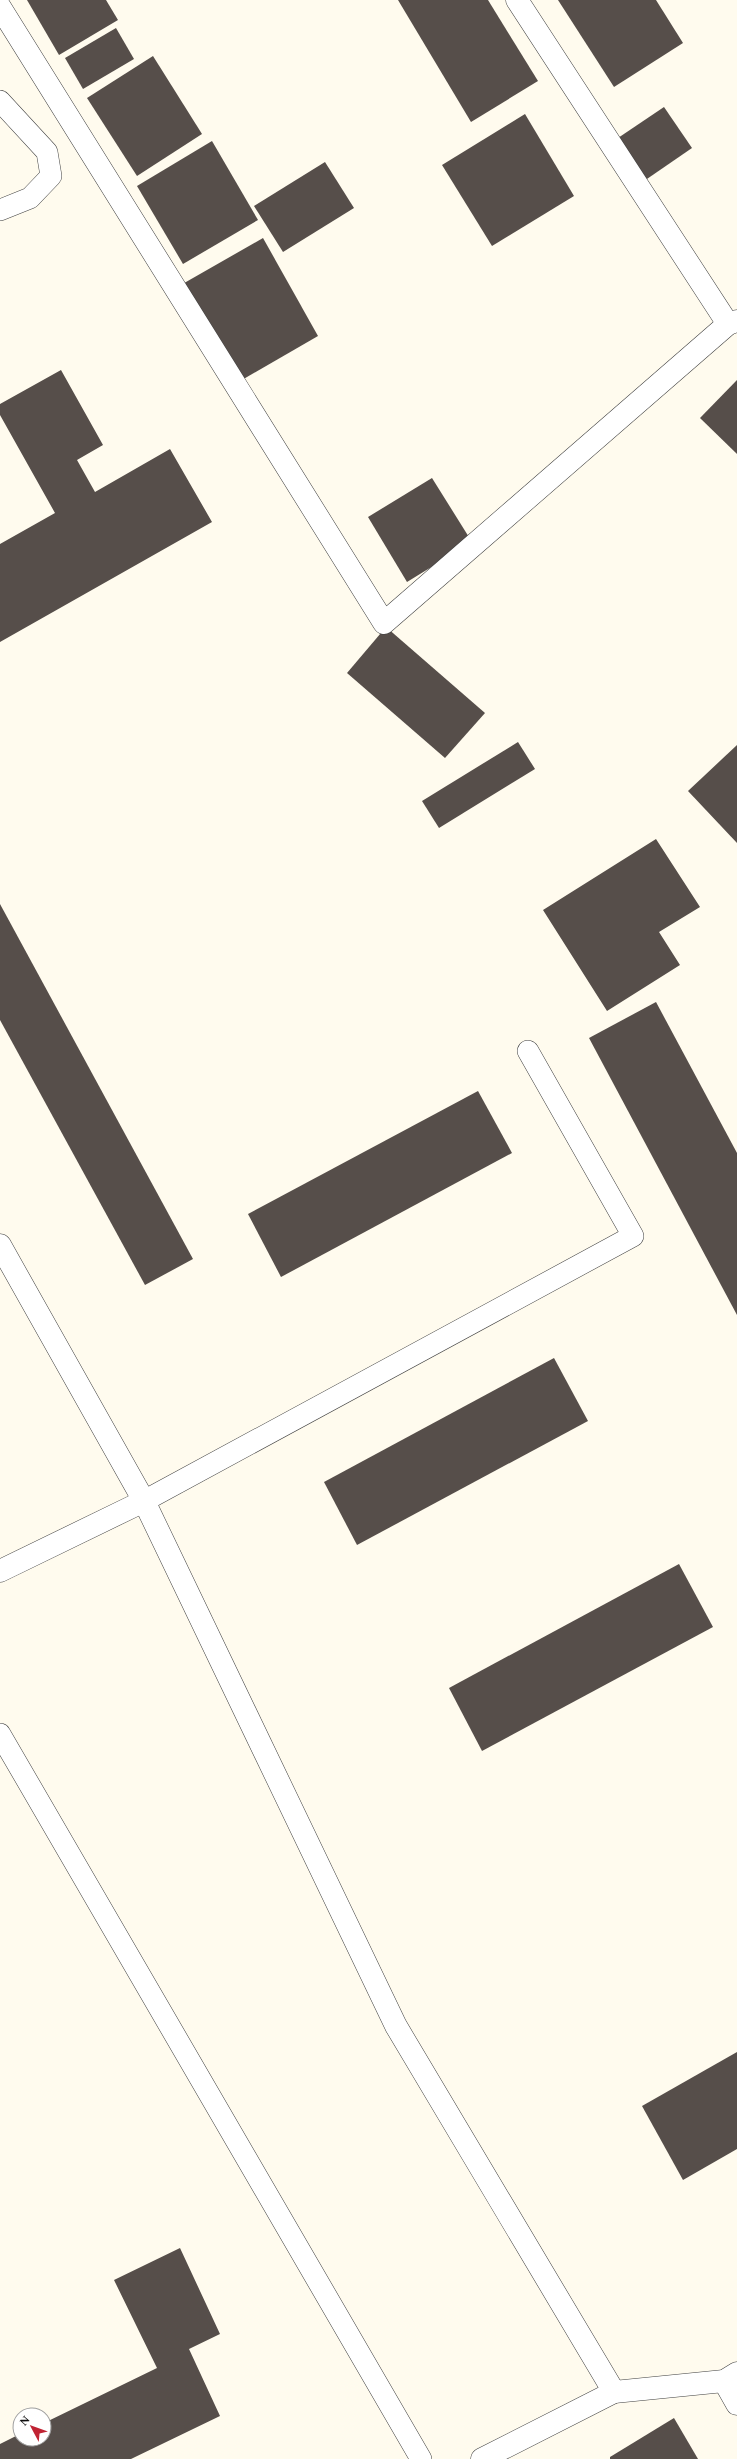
<svg xmlns="http://www.w3.org/2000/svg" width="737" height="2459" font-family="Spectral,serif">
	<style>
		.building { fill: #564e4a }
		.lines { fill: none; stroke-linecap: round; stroke-linejoin: round }
		.service-casing { stroke: #414141; stroke-width: 22 }
		.minor-casing { stroke: #414141; stroke-width: 23 }
		.service { stroke: #fff; stroke-width: 21 }
		.minor { stroke: #fff; stroke-width: 22 }
	</style>
	<rect width="100%" height="100%" fill="#fffbee"/>
	<g class="building">
		<polygon points="27,0 106,0 118,20 59,55"/>
		<polygon points="398,0 488,0 538,81 471,122"/>
		<polygon points="558,0 656,0 683,43 614,87"/>
		<polygon points="116,28 134,59 83,89 65,58"/>
		<polygon points="153,56 202,134 137,176 87,98"/>
		<polygon points="664,107 692,148 644,181 615,140"/>
		<polygon points="525,114 574,196 492,246 442,165"/>
		<polygon points="212,141 258,220 183,264 137,186"/>
		<polygon points="325,162 354,208 283,252 254,206"/>
		<polygon points="263,238 318,336 235,384 179,286"/>
		<polygon points="61,370 103,445 77,460 95,492 170,449 212,522 0,642 0,544 55,513 0,415 0,404"/>
		<polygon points="737,380 737,454 700,418"/>
		<polygon points="432,478 472,542 407,582 368,517"/>
		<polygon points="386,627 485,713 445,758 347,673"/>
		<polygon points="518,742 535,769 439,828 422,801"/>
		<polygon points="737,745 737,843 688,791"/>
		<polygon points="656,839 700,907 659,932 680,965 607,1011 543,910"/>
		<polygon points="0,904 193,1259 145,1285 0,1020"/>
		<polygon points="656,1002 737,1153 737,1315 589,1038"/>
		<polygon points="478,1091 512,1153 281,1277 248,1214"/>
		<polygon points="554,1358 588,1421 357,1545 324,1482"/>
		<polygon points="679,1564 713,1627 482,1751 449,1688"/>
		<polygon points="737,2052 737,2149 683,2180 642,2106"/>
		<polygon points="180,2248 220,2334 189,2349 220,2416 131,2459 0,2459 0,2444 20,2434 20,2439 44,2439 44,2423 157,2368 114,2280"/>
		<polygon points="674,2418 698,2459 610,2459 610,2457"/>
	</g>
	<g class="lines">
		<defs>
			<g id="service">
				<polyline points="0,101 47,152 51,176 30,198 0,210"/>
				<polyline points="144,1501 633,1236 528,1051"/>
				<polyline points="0,1734 421,2459"/>
			</g>
			<g id="minor">
				<polyline points="517,0 728,324"/>
				<polyline points="0,7 384,623 728,324 737,321"/>
				<polyline points="0,1245 144,1501 396,2026 614,2392 724,2381 737,2373"/>
				<polyline points="0,1571 144,1501"/>
				<polyline points="724,2381 737,2404"/>
				<polyline points="482,2459 614,2392"/>
			</g>
		</defs>
		<use href="#service" class="service-casing"/>
		<use href="#minor" class="minor-casing"/>
		<use href="#service" class="service"/>
		<use href="#minor" class="minor"/>
	</g>
	<g transform="translate(32 2427) rotate(311)"><circle r="19" fill="#ffffff" stroke="#9f9f9f"/>
	<path d="M0-3L7 15L0 10L-7 15Z" fill="#c02333"/>
	<text y="-6" font-size="11" font-weight="bold" text-anchor="middle" fill="#0e0e0e">N</text>
	</g>
</svg>
